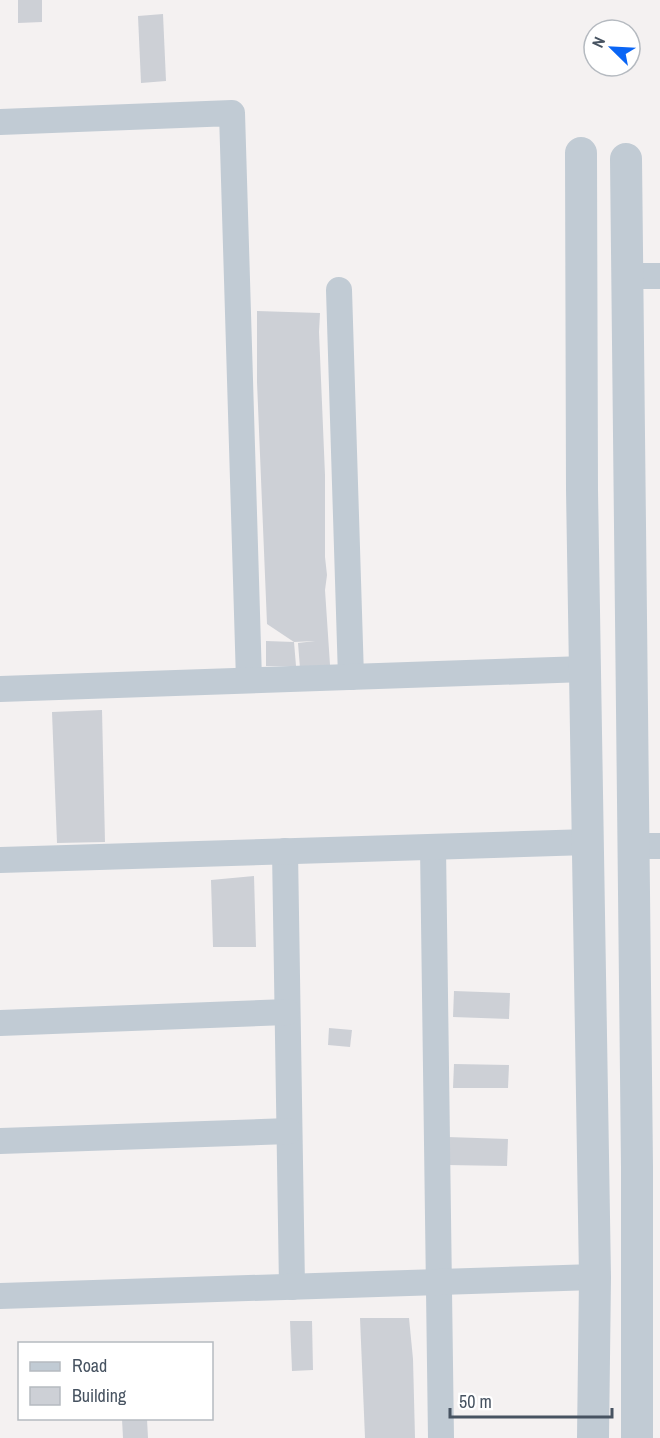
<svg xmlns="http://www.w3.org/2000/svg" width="660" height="1438" font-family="'Archivo Narrow',sans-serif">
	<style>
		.building { fill: #cdd0d6 }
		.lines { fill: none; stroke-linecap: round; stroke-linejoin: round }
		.minor { stroke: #c1cbd4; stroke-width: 26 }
		.tertiary { stroke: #c1cbd4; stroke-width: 32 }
	</style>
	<rect width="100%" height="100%" fill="#f4f1f1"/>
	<g class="building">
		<polygon points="18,0 42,0 42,22 18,23"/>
		<polygon points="163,14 166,81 141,83 138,16"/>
		<polygon points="257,311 320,313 319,332 325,475 325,557 327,575 325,590 330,665 300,668 298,643 315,641 294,642 267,624 257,382"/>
		<polygon points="266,641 294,642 296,666 266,666"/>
		<polygon points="102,710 105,842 57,843 52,712"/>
		<polygon points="254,876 256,947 213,947 211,880"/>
		<polygon points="454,991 510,993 509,1019 453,1017"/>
		<polygon points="329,1028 352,1030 350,1047 328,1045"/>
		<polygon points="454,1064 509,1065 508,1088 453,1088"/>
		<polygon points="447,1137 508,1139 507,1166 446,1165"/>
		<polygon points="360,1318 409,1318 413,1359 415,1438 365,1438"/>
		<polygon points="290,1321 312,1321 313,1370 292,1371"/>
		<polygon points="122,1419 147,1419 148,1438 123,1438"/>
	</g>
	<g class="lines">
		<g class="minor">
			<polyline points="0,122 232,113 249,680"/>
			<polyline points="627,276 660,276"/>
			<polyline points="339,290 351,677"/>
			<polyline points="0,689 585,669"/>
			<polyline points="633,846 660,846"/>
			<polyline points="433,847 441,1438"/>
			<polyline points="285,851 292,1287"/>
			<polyline points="0,860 588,842"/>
			<polyline points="0,1023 287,1012"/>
			<polyline points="0,1141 289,1131"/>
			<polyline points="0,1296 595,1277"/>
		</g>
		<g class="tertiary">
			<polyline points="581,153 582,490 595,1277 593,1438"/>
			<polyline points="626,159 637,1167 637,1438"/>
		</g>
	</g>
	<rect x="18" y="1342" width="195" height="78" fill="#ffffff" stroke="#b5bac0" stroke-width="1.5"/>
	<rect x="30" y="1362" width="30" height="9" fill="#c1cbd4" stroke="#b5bac0" stroke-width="1.5"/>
	<text x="72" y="1372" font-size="18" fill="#475361">Road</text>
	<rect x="30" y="1387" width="30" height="18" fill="#cdd0d6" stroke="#b5bac0" stroke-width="1.5"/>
	<text x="72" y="1402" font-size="18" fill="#475361">Building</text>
	<g transform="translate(612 48) rotate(294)"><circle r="28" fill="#ffffff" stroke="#b5bac0" stroke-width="1.5"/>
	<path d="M0-4.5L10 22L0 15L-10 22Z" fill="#0a65f5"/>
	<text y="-9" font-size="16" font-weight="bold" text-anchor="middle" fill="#475361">N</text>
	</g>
	<path d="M450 1408v9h162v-9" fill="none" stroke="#475361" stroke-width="3"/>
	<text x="459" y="1408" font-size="18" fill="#475361" stroke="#ffffff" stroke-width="4.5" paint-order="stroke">50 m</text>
</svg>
